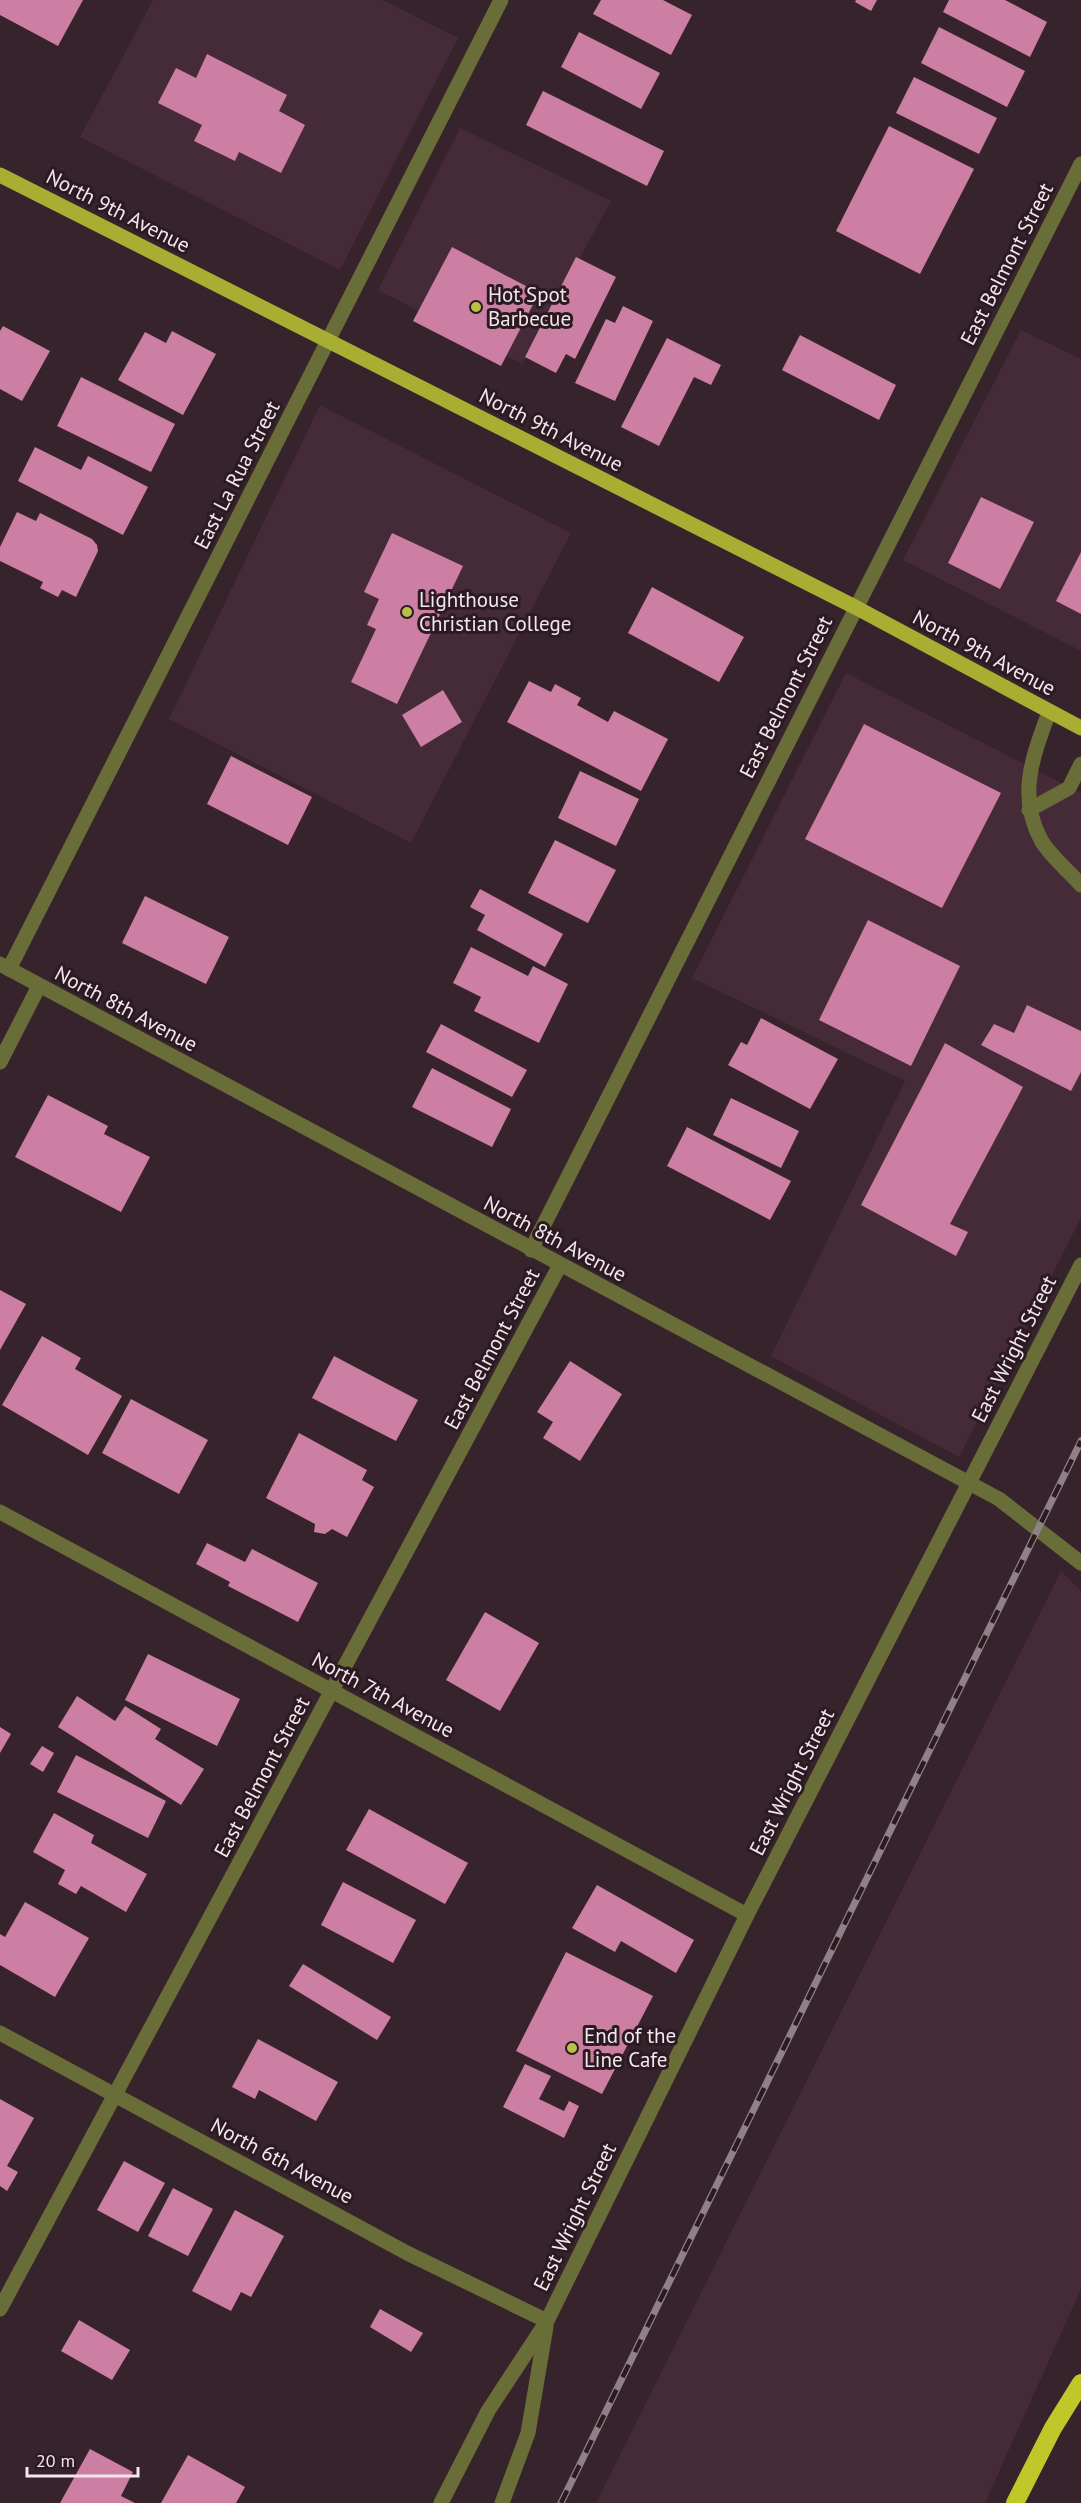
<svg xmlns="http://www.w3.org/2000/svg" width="1081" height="2503" font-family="'PT Sans',sans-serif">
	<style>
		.built { fill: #452b37 }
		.building { fill: #cc7ea3 }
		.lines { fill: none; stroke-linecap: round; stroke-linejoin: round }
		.minor { stroke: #696d37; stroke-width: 15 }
		.major { stroke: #a8ae32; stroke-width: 15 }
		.highway { stroke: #c0c829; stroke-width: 18 }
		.rail-casing { stroke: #908087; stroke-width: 7 }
		.rail { stroke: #2c1a22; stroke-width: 4.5; stroke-dasharray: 14; stroke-linecap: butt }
		.poi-dot { fill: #b9c046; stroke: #2c1a22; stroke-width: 2 }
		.labels { text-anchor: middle; stroke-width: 6; stroke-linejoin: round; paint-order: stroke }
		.street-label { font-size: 21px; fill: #f3e6ec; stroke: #2c1a22 }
		.poi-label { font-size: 21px; fill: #f3e6ec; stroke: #2c1a22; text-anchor: start }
	</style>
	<rect width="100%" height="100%" fill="#37232c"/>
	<g class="built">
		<polygon points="153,0 383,0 458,38 340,270 80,137"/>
		<polygon points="460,128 611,201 522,364 378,290"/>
		<polygon points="1021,330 1081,359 1081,651 903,560"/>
		<polygon points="320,405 571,533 411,843 169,719"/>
		<polygon points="846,673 1081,793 1081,1218 959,1457 771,1356 905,1081 692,978"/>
		<polygon points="1061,1571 1081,1591 1081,2289 985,2503 596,2503"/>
	</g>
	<g class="building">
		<polygon points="0,0 83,0 58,46 0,15"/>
		<polygon points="601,0 663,0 692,15 671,55 593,14"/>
		<polygon points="856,0 877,0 871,11 855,2"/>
		<polygon points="949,0 1005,0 1047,22 1030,57 943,12"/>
		<polygon points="939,27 1025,71 1007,107 921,63"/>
		<polygon points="579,32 660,73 641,109 561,67"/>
		<polygon points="207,54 287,95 279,111 305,125 281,173 239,152 235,161 194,141 202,125 158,103 176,68 196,78"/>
		<polygon points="914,77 997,118 979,154 896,113"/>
		<polygon points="543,91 664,151 647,186 526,125"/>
		<polygon points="889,126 974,169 920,274 836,231"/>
		<polygon points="452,247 539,293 501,366 413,321"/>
		<polygon points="576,257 616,277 575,359 566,354 556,373 525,357"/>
		<polygon points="623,306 653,321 615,401 575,383 606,319 615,323"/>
		<polygon points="3,326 50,351 22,401 0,389 0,331"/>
		<polygon points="172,331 216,354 183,415 118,380 145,332 166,343"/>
		<polygon points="800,335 896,385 879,420 782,370"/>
		<polygon points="667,338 721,365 711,385 694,377 659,446 621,427"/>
		<polygon points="81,377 175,424 151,472 57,426"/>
		<polygon points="35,447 81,470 88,456 148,487 123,535 18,481"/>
		<polygon points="981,497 1034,522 1000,589 948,563"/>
		<polygon points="17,512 36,521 40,513 92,539 97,545 98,551 76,597 62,590 58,597 40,588 43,582 0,561 0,547"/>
		<polygon points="392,533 463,566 397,704 351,682 376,629 367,625 379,599 364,592"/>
		<polygon points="1081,552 1081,614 1056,601"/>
		<polygon points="652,587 744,637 719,682 628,633"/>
		<polygon points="529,681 551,692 555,684 581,698 577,705 608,722 614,711 668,739 641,791 507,722"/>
		<polygon points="443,690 462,722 421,747 402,715"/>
		<polygon points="864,724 1001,793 942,908 805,839"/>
		<polygon points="231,756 312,797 288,845 207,804"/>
		<polygon points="580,771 639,799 616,846 558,818"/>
		<polygon points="555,840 616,870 588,923 528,893"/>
		<polygon points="480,889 563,934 545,967 477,930 485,915 470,907"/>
		<polygon points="145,896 229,937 206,984 122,943"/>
		<polygon points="868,920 960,966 911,1066 819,1020"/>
		<polygon points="471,947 528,976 533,966 568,984 539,1043 474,1011 481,997 453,983"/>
		<polygon points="1027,1005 1081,1031 1081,1072 1071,1091 981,1045 994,1024 1014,1033"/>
		<polygon points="761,1018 838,1059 810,1109 728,1065 741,1042 747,1045"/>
		<polygon points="441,1024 527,1070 512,1097 426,1052"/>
		<polygon points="945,1043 1023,1087 950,1224 968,1232 956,1256 861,1205"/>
		<polygon points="432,1068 511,1109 492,1147 412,1107"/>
		<polygon points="48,1095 108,1126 104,1134 150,1157 121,1212 15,1157"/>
		<polygon points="731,1098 799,1131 781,1168 713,1135"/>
		<polygon points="687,1127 791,1181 770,1220 667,1166"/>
		<polygon points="0,1290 26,1304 0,1350"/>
		<polygon points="42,1336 81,1358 75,1369 122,1396 88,1455 2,1405"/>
		<polygon points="334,1356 418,1400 396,1441 312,1398"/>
		<polygon points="570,1361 622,1394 580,1461 543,1438 553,1422 537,1412"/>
		<polygon points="131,1399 208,1440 179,1494 102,1453"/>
		<polygon points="299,1433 367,1470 362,1480 374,1487 347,1537 332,1529 325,1534 314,1532 315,1524 266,1498"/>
		<polygon points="207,1543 245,1562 252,1549 318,1583 298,1622 228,1586 230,1582 196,1564"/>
		<polygon points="485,1612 539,1643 500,1711 446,1680"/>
		<polygon points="148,1654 240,1699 217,1746 125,1700"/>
		<polygon points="77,1696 115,1721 125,1706 161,1729 155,1739 204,1769 181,1805 58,1727"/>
		<polygon points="0,1727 11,1734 0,1753"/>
		<polygon points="42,1746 54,1753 43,1772 30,1764"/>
		<polygon points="76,1755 166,1801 148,1838 57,1792"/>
		<polygon points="369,1809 468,1863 445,1904 346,1850"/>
		<polygon points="54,1813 94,1835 91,1843 147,1874 126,1912 81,1886 76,1894 58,1884 65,1870 33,1852"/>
		<polygon points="343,1882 416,1920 393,1963 321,1925"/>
		<polygon points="597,1885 694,1940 676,1973 621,1941 615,1952 572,1928"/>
		<polygon points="25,1902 89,1938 55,1997 0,1965 0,1934 5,1937"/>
		<polygon points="566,1952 653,1996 602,2094 516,2051"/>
		<polygon points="303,1964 391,2017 377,2040 289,1986"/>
		<polygon points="258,2039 338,2082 316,2121 259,2090 255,2099 232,2087"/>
		<polygon points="525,2064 551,2076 539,2099 564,2111 569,2101 579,2106 564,2138 503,2107"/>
		<polygon points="0,2099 34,2118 7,2166 18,2172 7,2191 0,2186"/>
		<polygon points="124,2161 165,2183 138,2232 97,2210"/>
		<polygon points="173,2188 213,2209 188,2256 148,2236"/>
		<polygon points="235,2210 284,2236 251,2297 241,2292 231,2311 192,2291"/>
		<polygon points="380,2309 423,2333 411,2352 370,2327"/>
		<polygon points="79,2320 130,2350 112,2380 61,2351"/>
		<polygon points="90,2449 133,2472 121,2496 135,2503 60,2503"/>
		<polygon points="188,2455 245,2487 236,2503 161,2503"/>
	</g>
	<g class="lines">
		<g class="minor">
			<path d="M1049,712C1033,756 1017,795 1041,840C1050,856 1069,871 1081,885"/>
			<polyline points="1029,810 1069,788 1081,764"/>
			<polyline points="0,964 999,1499 1081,1563"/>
			<polyline points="9,969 501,0"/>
			<polyline points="0,1062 39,986"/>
			<polyline points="531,1250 1081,164"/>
			<polyline points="0,1512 747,1915"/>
			<polyline points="0,2033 407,2253 547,2321"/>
			<polyline points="0,2309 560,1265"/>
			<polyline points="441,2503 488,2411 547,2321 747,1915 1081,1265"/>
			<polyline points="502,2503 528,2433 546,2327"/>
		</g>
		<polyline class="major" points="0,175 855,607 1081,728"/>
		<polyline class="highway" points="1015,2503 1053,2428 1081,2383"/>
		<defs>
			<polyline id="rail" points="561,2503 1081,1441"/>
		</defs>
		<use href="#rail" class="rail-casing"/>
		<use href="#rail" class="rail"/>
	</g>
	<g class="poi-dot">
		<circle cx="476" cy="307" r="6"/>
		<circle cx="407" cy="612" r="6"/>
		<circle cx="572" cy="2048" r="6"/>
	</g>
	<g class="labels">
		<g class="street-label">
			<text transform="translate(118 211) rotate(27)" y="7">North 9th Avenue</text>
			<text transform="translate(1007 264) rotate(-63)" y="7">East Belmont Street</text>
			<text transform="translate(551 430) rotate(27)" y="7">North 9th Avenue</text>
			<text transform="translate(237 475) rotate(-63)" y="7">East La Rua Street</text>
			<text transform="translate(984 653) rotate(28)" y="7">North 9th Avenue</text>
			<text transform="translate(786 697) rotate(-63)" y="7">East Belmont Street</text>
			<text transform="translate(126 1009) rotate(28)" y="7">North 8th Avenue</text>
			<text transform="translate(555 1239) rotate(28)" y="7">North 8th Avenue</text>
			<text transform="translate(492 1349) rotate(-62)" y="7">East Belmont Street</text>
			<text transform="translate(1014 1349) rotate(-63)" y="7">East Wright Street</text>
			<text transform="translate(383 1695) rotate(28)" y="7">North 7th Avenue</text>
			<text transform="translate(262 1777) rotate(-62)" y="7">East Belmont Street</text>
			<text transform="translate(792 1782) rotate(-63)" y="7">East Wright Street</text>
			<text transform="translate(282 2161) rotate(28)" y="7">North 6th Avenue</text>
			<text transform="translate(575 2217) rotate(-64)" y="7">East Wright Street</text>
		</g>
		<g class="poi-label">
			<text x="488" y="302">Hot Spot<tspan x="488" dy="24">Barbecue</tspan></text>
			<text x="419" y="607">Lighthouse<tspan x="419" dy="24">Christian College</tspan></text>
			<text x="584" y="2043">End of the<tspan x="584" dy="24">Line Cafe</tspan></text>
		</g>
	</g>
	<path d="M27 2467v9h111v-9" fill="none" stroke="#f3e6ec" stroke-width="3"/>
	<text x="36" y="2467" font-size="18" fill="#f3e6ec" stroke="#2c1a22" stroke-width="4.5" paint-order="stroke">20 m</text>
</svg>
